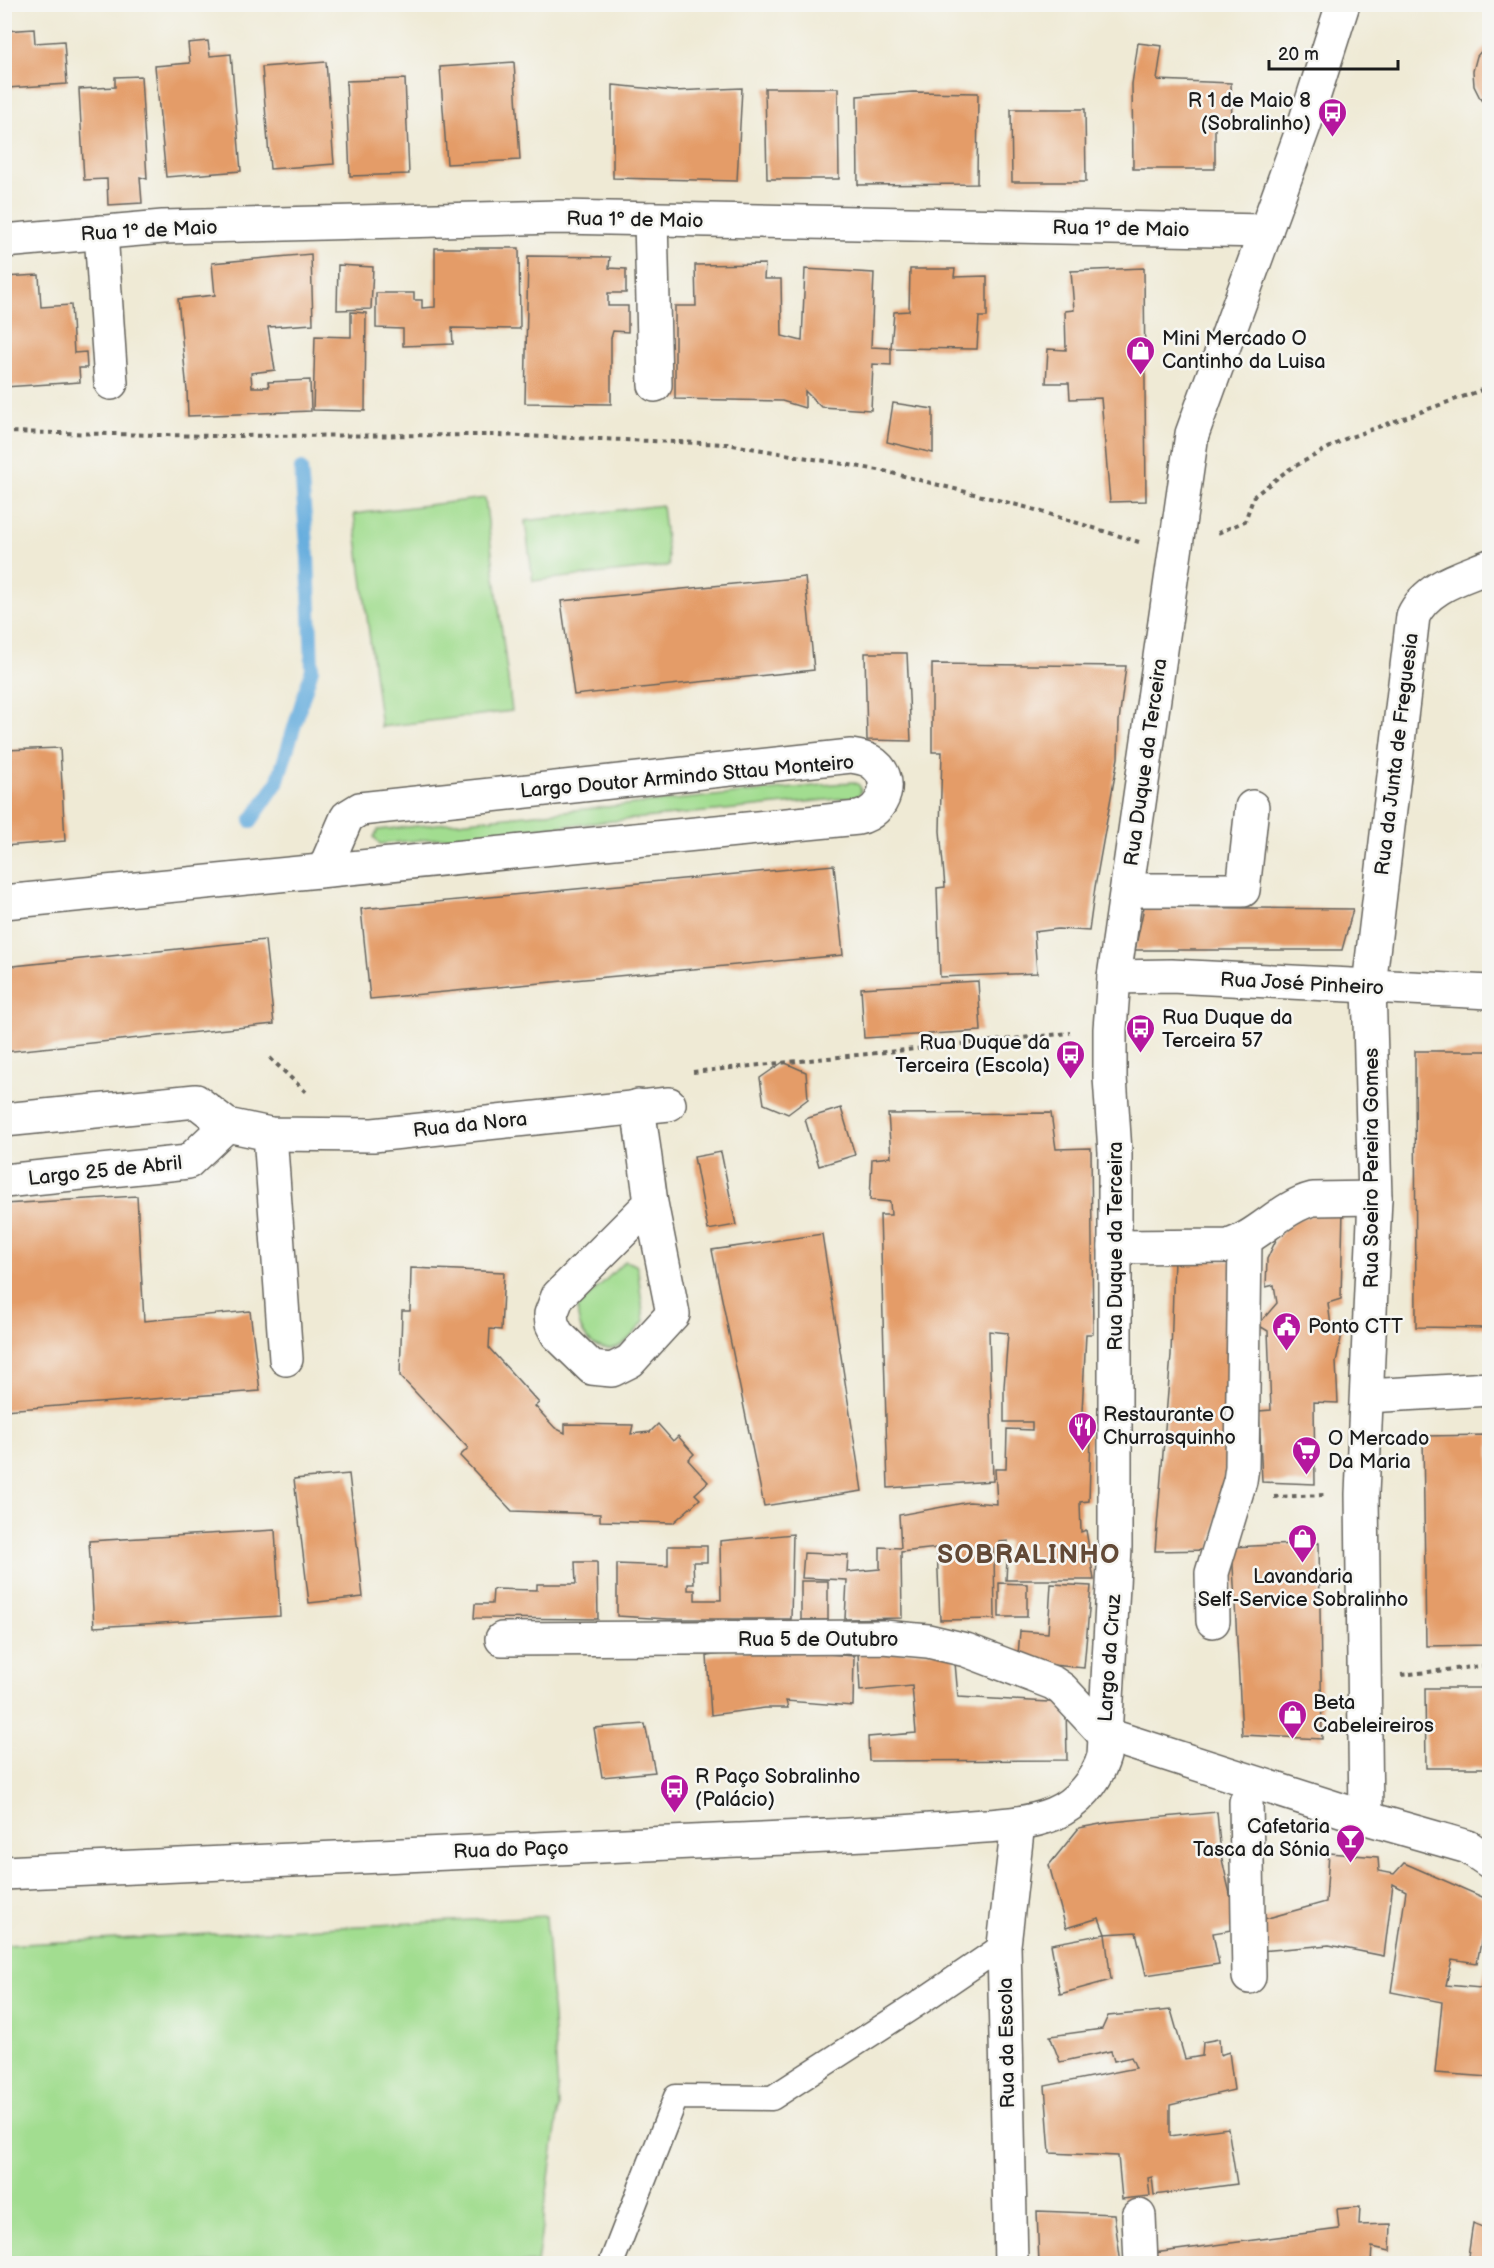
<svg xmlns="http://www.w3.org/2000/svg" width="1494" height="2268" font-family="'Balsamiq Sans',sans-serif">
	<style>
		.green { fill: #a2dd90; stroke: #5f7c56; stroke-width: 1.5 }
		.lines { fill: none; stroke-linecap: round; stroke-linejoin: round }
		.stream { stroke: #68aede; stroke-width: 14 }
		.building { fill: #e49c67 }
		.lane-casing { stroke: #66645d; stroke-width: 27 }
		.street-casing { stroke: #66645d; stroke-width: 36 }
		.secondary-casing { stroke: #66645d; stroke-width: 36 }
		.path { stroke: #66645d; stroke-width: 4; stroke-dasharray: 4.5 4.5; stroke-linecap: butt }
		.lane { stroke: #fff; stroke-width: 24 }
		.street { stroke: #fff; stroke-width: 33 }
		.secondary { stroke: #fff; stroke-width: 33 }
		.labels { text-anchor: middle; stroke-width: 5; stroke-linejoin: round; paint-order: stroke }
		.poi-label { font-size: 20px; fill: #1c1c1c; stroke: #f6f6f2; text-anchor: start }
		.street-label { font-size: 20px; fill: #1c1c1c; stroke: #f6f6f2 }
		.district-label { font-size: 26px; font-weight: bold; letter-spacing: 1.5px; fill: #624936; stroke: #f6f6f2 }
	</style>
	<rect width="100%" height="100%" fill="#f6f6f2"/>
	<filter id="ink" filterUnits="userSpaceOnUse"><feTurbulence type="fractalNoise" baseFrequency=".0167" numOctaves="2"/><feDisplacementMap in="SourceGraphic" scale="12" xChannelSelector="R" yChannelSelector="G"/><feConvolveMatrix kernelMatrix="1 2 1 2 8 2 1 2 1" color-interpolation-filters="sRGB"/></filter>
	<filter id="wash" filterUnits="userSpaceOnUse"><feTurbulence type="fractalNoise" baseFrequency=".008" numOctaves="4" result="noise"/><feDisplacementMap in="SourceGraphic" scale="24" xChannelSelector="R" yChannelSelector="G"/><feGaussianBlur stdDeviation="1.35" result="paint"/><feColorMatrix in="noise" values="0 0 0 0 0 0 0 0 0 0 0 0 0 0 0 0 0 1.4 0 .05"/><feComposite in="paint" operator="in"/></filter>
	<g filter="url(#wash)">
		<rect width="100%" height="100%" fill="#efead5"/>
		<g class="green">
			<polygon points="485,498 512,711 381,727 354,514"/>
			<polygon points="662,505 669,566 533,581 525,521"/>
			<path d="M853,782C859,784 861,786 861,792L857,797L380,844L374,837L378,830Z"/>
			<path d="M625,1261L636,1265L638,1271L644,1322C636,1330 628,1343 617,1347C592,1355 575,1329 578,1307Z"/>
			<polygon points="546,1916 559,2107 537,2263 5,2263 5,1945"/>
		</g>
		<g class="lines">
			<polyline class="stream" points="251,821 277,783 312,669 308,557 301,469"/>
		</g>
		<g id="blocks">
			<g class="building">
				<polygon points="34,29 35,43 64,41 67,84 7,88 4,31"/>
				<polygon points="208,41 210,56 231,54 241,171 166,177 155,66 190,63 188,43"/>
				<polygon points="1490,41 1490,107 1481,100 1474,86 1473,71 1477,56"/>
				<polygon points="1138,43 1162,46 1157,80 1231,83 1232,125 1215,125 1215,169 1133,169 1132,84"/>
				<polygon points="326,62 334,164 270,169 262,67"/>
				<polygon points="514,62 520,160 447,164 440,67"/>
				<polygon points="141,76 147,179 140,177 142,203 108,205 107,179 84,180 79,89 115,87 115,77"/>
				<polygon points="405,79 409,174 350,176 346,81"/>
				<polygon points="613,85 674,91 742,88 737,181 613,178"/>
				<polygon points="765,88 838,88 839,179 767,179"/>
				<polygon points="913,92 978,93 977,184 858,185 857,96"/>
				<polygon points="1011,109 1085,109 1086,182 1012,182"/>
				<polygon points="435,248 519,248 520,329 452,328 453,344 403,346 403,329 376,328 376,293 414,293 414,300 422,300 422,308 435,307"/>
				<polygon points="311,254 313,324 268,327 275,370 251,373 252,387 269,387 268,382 310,380 311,411 188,416 187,391 178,299 215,295 212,263"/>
				<polygon points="528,256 610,257 609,268 626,269 626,293 608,293 608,306 628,306 628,332 613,331 611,338 611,404 525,403"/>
				<polygon points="765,264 764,279 781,279 782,336 802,341 805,269 874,273 871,347 891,348 891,365 873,364 871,410 821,407 805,391 805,408 782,401 675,399 675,306 696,306 695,265"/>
				<polygon points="338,265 373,267 371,309 337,310"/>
				<polygon points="1144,268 1146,501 1110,502 1101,398 1070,399 1069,383 1046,383 1048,349 1066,350 1065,311 1074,310 1071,271"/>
				<polygon points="910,269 955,269 954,277 987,276 987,317 979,317 977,349 891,348 894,312 909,311"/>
				<polygon points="39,275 41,307 71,305 74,353 86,352 87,368 79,368 80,382 4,387 4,277"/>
				<polygon points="351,312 366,313 365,411 313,410 315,336 351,337"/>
				<polygon points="893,403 933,409 933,453 887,442"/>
				<polygon points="805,577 814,670 574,695 561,601"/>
				<polygon points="865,653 907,653 911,741 867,740"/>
				<polygon points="932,664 1126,666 1119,721 1118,758 1095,887 1089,931 1058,929 1034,932 1037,973 940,977 937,888 945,887 940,831 942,752 932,752"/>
				<polygon points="60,748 65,841 4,846 4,750"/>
				<polygon points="834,865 843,955 370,999 361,909"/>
				<polygon points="1144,907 1353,909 1342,950 1135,950"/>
				<polygon points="265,940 274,1024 4,1052 4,967"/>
				<polygon points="978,981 981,1031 864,1038 861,988"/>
				<polygon points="1415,1051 1489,1051 1490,1328 1416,1327"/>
				<polygon points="783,1062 806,1072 808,1099 788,1114 764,1104 760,1078"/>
				<polygon points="841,1108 855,1155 819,1166 805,1119"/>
				<polygon points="1051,1113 1056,1149 1091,1148 1093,1334 1086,1334 1081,1432 1091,1434 1089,1501 1080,1502 1081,1532 1086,1530 1094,1580 1006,1580 1008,1541 999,1542 994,1549 995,1619 940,1620 937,1548 901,1552 902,1618 845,1619 847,1580 802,1578 804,1553 848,1555 847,1572 880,1569 880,1547 901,1548 899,1515 969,1502 997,1504 995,1469 1006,1469 1007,1429 1032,1430 1032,1422 1004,1422 1004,1387 1008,1333 989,1331 993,1481 888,1488 880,1215 891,1215 890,1202 870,1200 872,1159 891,1157 888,1114"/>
				<polygon points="721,1152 736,1225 708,1230 694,1157"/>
				<polygon points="137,1196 144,1321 250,1311 260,1391 4,1410 4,1204"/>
				<polygon points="1343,1208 1341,1299 1328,1303 1331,1326 1343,1329 1336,1362 1338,1403 1314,1402 1315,1484 1262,1482 1259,1411 1271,1410 1268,1331 1258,1325 1277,1303 1274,1285 1266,1287 1267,1259 1277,1238 1295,1219"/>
				<polygon points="822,1234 862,1491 764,1506 712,1250"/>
				<polygon points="1174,1258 1232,1261 1230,1450 1211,1550 1155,1551 1171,1355"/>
				<polygon points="411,1268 504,1272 501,1330 490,1329 489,1348 539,1403 535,1406 555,1428 565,1433 565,1424 633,1425 631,1434 650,1432 658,1424 673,1441 678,1436 694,1454 688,1460 708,1482 695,1494 700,1499 673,1523 600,1521 600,1514 512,1511 460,1456 468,1448 400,1376 402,1311 410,1311"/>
				<polygon points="1490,1435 1490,1645 1426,1646 1423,1436"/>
				<polygon points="349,1474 363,1597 309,1603 294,1479"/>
				<polygon points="275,1530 280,1616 94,1627 89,1541"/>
				<polygon points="793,1534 791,1619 668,1619 617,1616 617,1564 668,1566 668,1546 707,1546 707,1562 693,1562 694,1584 688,1584 688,1590 695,1590 695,1600 721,1600 720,1541"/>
				<polygon points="1319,1543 1322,1739 1242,1735 1232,1547"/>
				<polygon points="575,1562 597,1562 598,1619 474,1618 475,1604 492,1604 493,1589 537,1590 537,1584 576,1584"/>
				<rect x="801" y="1581" width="27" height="39"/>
				<polygon points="999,1583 1027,1584 1027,1617 999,1617"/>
				<polygon points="1051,1584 1091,1586 1084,1668 1042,1664 1018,1656 1020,1631 1048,1633"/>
				<polygon points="758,1649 854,1656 853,1706 786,1701 788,1708 765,1708 711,1715 707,1656"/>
				<polygon points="954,1651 958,1697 1066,1703 1067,1760 869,1761 868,1737 916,1733 912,1686 860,1691 858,1653"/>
				<polygon points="1425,1688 1490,1688 1490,1768 1426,1768"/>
				<polygon points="645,1724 655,1772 602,1777 594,1728"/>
				<polygon points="1217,1812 1221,1855 1238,1929 1213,1933 1219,1964 1146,1975 1136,1932 1105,1934 1111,1980 1060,1994 1051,1944 1105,1934 1099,1918 1066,1928 1049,1865 1079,1828 1111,1822"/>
				<polygon points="1329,1853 1378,1857 1379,1871 1394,1874 1404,1863 1487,1899 1490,1921 1485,1922 1477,1963 1452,1959 1446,1985 1481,1988 1490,1947 1490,2077 1435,2073 1442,2002 1391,1992 1406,1891 1393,1884 1384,1956 1329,1945 1260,1951 1257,1921 1326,1902"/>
				<polygon points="1171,2010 1185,2059 1202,2056 1203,2042 1219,2039 1220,2055 1229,2052 1234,2090 1170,2105 1170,2136 1228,2128 1237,2184 1154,2195 1152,2177 1148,2178 1150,2196 1122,2199 1118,2156 1050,2153 1045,2086 1136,2068 1131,2057 1114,2061 1111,2051 1060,2062 1050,2036 1102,2029 1108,2016"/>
				<polygon points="1360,2207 1359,2225 1391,2224 1390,2251 1372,2247 1371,2264 1154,2264 1154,2253 1339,2229 1337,2209"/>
				<polygon points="1037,2211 1114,2214 1121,2264 1039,2264"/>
				<polygon points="1473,2223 1490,2230 1490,2264 1467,2264"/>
			</g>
		</g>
	</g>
	<g filter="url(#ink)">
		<use href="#blocks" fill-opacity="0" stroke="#66645d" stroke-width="1.5"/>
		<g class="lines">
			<defs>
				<polyline id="lane" points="611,2264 676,2097 772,2098 919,2003 1004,1945"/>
				<g id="street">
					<polyline points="651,219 655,385"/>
					<polyline points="101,232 111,383"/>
					<polyline points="4,241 163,227 559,217 1266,231"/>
					<polyline points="1127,890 1243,890 1252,807"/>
					<path d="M4,902L858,818C885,812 897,777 870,761C864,758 857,757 851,756L360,809L347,817L324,870"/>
					<polyline points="1114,977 1171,976 1490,992"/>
					<polyline points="638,1106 651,1203 673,1314 630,1361 612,1370 601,1369 592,1368 557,1334 552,1324 551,1314 558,1296 651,1203"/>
					<polyline points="4,1120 196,1101 227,1125 270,1134 373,1135 669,1104"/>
					<polyline points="270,1134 286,1359"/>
					<polyline points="4,1181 188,1162 227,1125"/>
					<path d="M1115,1247L1229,1246C1260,1236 1281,1207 1313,1199L1375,1198"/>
					<polyline points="1367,1396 1490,1389"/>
					<polyline points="1213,1621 1212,1573 1240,1481 1242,1467 1245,1239"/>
					<polyline points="502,1639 883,1637 928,1641 966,1650 1053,1683 1062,1689 1104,1734"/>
					<polyline points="1246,1802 1249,1977"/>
					<path d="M1366,1818L1362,1494L1375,1198L1369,986L1413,616C1427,586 1461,578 1490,566"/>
					<polyline points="1139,2216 1141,2264"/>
					<polyline points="1011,2264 1004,1945 1018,1823"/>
				</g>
				<g id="secondary">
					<polyline points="1104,1734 1366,1818 1468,1847 1490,1862"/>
					<path d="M4,1873C248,1861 492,1850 737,1840C810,1837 884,1834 958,1828C989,1825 1024,1826 1053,1814C1077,1804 1097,1780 1104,1756L1115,1547V1152L1110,1077V1029L1114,977L1192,434L1305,123L1343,4"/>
				</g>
			</defs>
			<use href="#lane" class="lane-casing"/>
			<use href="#street" class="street-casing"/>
			<use href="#secondary" class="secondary-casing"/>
			<g class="path">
				<polyline points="4,432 216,436 498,435 727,444 884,471 1029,508 1139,542"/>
				<polyline points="1218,533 1245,521 1254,496 1288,470 1345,439 1490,387"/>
				<polyline points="270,1058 309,1095"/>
				<polyline points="693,1072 1070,1033"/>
				<polyline points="1274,1497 1324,1495"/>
				<polyline points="1401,1675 1490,1665"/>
			</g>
			<use href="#lane" class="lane"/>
			<use href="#street" class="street"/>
			<use href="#secondary" class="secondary"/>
		</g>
	</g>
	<defs>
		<symbol id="bus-pin" viewBox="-11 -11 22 30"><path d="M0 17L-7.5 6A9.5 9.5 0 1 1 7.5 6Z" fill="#b5179e" stroke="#f6f6f2"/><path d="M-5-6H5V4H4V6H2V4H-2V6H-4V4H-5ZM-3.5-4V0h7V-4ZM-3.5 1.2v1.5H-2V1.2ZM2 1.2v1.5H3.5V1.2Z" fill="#fff"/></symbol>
		<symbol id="shop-pin" viewBox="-11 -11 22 30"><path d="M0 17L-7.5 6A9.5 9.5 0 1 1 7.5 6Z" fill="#b5179e" stroke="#f6f6f2"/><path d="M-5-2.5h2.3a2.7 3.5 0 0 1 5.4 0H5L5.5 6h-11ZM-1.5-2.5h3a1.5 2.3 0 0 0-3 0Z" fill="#fff"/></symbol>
		<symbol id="civic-pin" viewBox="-11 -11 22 30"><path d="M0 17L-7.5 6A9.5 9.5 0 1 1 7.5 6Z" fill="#b5179e" stroke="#f6f6f2"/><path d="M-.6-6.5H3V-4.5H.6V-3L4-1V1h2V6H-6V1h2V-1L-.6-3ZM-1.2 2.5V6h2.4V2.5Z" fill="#fff"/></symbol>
		<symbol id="restaurant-pin" viewBox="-11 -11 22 30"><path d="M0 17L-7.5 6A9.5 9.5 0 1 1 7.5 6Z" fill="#b5179e" stroke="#f6f6f2"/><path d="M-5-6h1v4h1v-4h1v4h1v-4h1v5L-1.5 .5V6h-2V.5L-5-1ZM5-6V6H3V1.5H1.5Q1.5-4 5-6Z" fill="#fff"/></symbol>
		<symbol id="supermarket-pin" viewBox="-11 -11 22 30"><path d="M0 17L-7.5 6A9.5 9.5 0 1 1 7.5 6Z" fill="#b5179e" stroke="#f6f6f2"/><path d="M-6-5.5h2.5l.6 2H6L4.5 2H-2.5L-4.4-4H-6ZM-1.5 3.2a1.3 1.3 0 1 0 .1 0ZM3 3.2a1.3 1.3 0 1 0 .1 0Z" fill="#fff"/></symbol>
		<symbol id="bar-pin" viewBox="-11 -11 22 30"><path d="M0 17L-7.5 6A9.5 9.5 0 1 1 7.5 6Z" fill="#b5179e" stroke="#f6f6f2"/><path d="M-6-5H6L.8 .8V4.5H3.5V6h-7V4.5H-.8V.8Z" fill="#fff"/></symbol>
	</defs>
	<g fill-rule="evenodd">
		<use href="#bus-pin" x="1316" y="96" width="33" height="45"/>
		<use href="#shop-pin" x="1124" y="334" width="33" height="45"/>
		<use href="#bus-pin" x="1124" y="1012" width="33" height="45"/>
		<use href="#bus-pin" x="1054" y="1038" width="33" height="45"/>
		<use href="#civic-pin" x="1270" y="1310" width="33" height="45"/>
		<use href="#restaurant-pin" x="1066" y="1410" width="33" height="45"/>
		<use href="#supermarket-pin" x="1290" y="1434" width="33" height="45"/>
		<use href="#shop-pin" x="1286" y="1522" width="33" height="45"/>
		<use href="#shop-pin" x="1276" y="1698" width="33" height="45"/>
		<use href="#bus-pin" x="658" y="1772" width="33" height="45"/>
		<use href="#bar-pin" x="1334" y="1822" width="33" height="45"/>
	</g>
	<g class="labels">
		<g class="poi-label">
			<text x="1311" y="107" text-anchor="end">R 1 de Maio 8<tspan x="1311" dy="23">(Sobralinho)</tspan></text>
			<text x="1162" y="345">Mini Mercado O<tspan x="1162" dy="23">Cantinho da Luisa</tspan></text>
			<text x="1162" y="1024">Rua Duque da<tspan x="1162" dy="23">Terceira 57</tspan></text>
			<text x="1050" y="1049" text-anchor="end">Rua Duque da<tspan x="1050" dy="23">Terceira (Escola)</tspan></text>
			<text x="1308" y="1333">Ponto CTT</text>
			<text x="1103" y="1421">Restaurante O<tspan x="1103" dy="23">Churrasquinho</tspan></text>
			<text x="1328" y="1445">O Mercado<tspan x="1328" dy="23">Da Maria</tspan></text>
			<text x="1303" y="1583" text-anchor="middle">Lavandaria<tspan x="1303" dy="23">Self-Service Sobralinho</tspan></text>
			<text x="1313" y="1709">Beta<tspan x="1313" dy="23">Cabeleireiros</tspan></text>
			<text x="695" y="1783">R Paço Sobralinho<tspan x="695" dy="23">(Palácio)</tspan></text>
			<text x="1330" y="1833" text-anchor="end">Cafetaria<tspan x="1330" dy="23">Tasca da Sónia</tspan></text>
		</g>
		<g class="street-label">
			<text transform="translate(635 219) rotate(1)" y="7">Rua 1º de Maio</text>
			<text transform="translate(1121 228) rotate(1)" y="7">Rua 1º de Maio</text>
			<text transform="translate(149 230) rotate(-3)" y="7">Rua 1º de Maio</text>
			<text transform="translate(1396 754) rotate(-83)" y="7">Rua da Junta de Freguesia</text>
			<text transform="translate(1145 762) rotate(-82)" y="7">Rua Duque da Terceira</text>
			<text transform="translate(687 776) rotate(-5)" y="7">Largo Doutor Armindo Sttau Monteiro</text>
			<text transform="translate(1302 983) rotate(3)" y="7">Rua José Pinheiro</text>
			<text transform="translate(470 1124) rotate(-6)" y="7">Rua da Nora</text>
			<text transform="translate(1371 1168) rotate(-90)" y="7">Rua Soeiro Pereira Gomes</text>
			<text transform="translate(105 1170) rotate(-6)" y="7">Largo 25 de Abril</text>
			<text transform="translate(1115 1246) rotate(-90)" y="7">Rua Duque da Terceira</text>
			<text x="818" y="1646">Rua 5 de Outubro</text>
			<text transform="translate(1109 1658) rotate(-86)" y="7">Largo da Cruz</text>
			<text transform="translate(511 1849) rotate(-2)" y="7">Rua do Paço</text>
			<text transform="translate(1006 2043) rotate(-91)" y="7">Rua da Escola</text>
		</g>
		<g class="district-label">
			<text x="1029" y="1563">SOBRALINHO</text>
		</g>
	</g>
	<rect width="1494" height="2268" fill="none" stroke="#f6f6f2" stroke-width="24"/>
	<path d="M1269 60v9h129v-9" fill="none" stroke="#1c1c1c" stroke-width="3"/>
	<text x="1278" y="60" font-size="18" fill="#1c1c1c" stroke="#f6f6f2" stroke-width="4.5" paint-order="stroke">20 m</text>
</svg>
